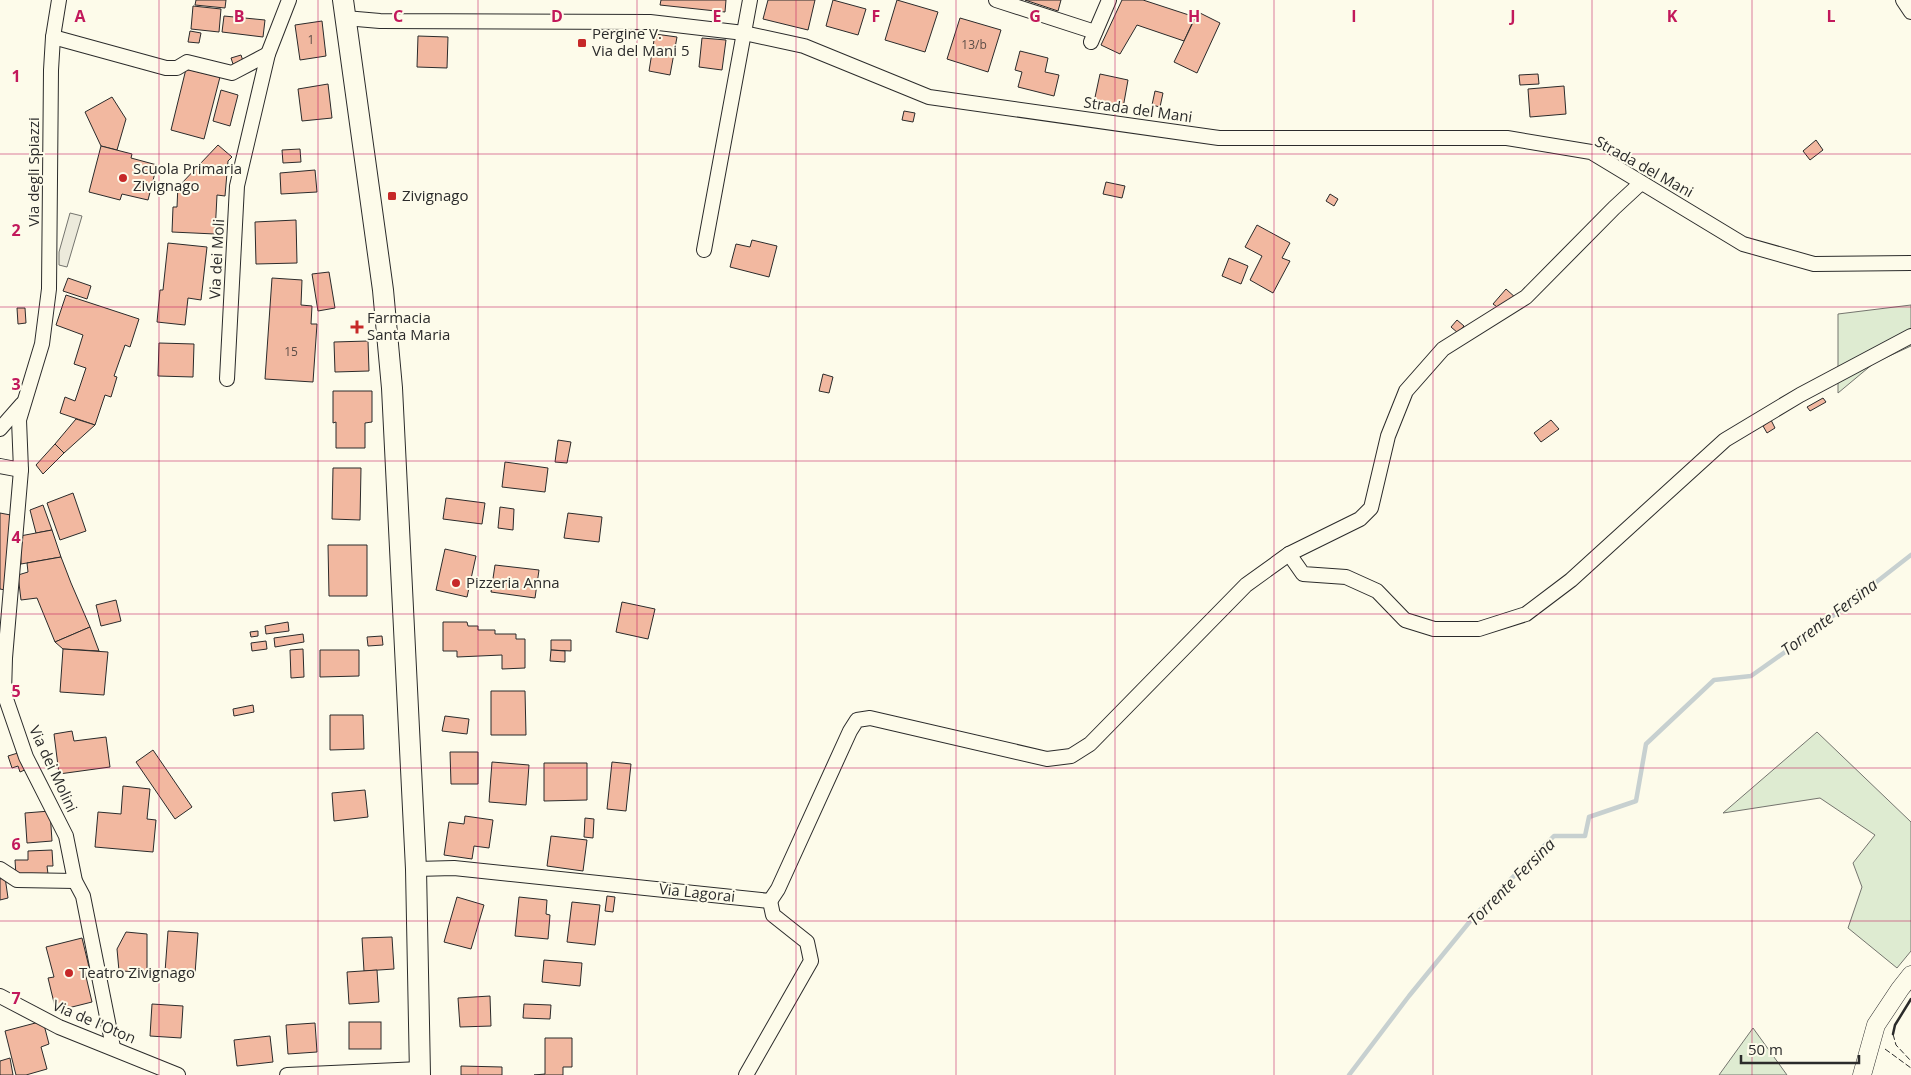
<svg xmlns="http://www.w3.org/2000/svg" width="1911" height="1075" font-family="'Open Sans',sans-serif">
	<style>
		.green { fill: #deebd1; stroke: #74746e }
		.parking { fill: #eceadb; stroke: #74746e }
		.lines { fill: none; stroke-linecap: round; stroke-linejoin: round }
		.stream { stroke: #c7d0d0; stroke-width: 4.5 }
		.building { fill: #f2b8a0; stroke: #2b2b2b }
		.minor-casing { stroke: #2b2b2b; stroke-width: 16 }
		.tertiary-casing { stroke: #2b2b2b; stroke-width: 19 }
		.secondary-casing { stroke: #2b2b2b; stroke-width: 22 }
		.minor { stroke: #fdfbea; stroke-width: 14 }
		.tertiary { stroke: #fdfbea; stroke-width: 18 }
		.secondary { stroke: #fdfbea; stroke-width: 20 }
		.fence { stroke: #2b2b2b; stroke-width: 1; stroke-dasharray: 6 2.5; stroke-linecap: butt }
		.wall { stroke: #2b2b2b; stroke-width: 2.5 }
		.grid { fill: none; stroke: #c2185b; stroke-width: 1; stroke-opacity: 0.55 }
		.poi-dot { fill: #c62828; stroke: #fdfbea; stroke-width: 2 }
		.labels { text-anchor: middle; stroke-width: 4; stroke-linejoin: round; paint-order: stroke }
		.number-label { font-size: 12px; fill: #5d4e48 }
		.poi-label { font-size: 15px; fill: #2b2b2b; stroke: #fdfbea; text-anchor: start }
		.street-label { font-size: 15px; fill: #2b2b2b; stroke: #fdfbea }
		.water-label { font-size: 16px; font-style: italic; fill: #2b2b2b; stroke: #fdfbea }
		.grid-label { font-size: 16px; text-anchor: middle; font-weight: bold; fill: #c2185b; stroke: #fdfbea; stroke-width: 4; stroke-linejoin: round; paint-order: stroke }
	</style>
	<rect width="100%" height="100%" fill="#fdfbea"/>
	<g class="green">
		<polygon points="1911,305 1911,346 1874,363 1838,393 1838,314"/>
		<polygon points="1817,732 1911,822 1911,951 1897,968 1848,928 1862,887 1853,863 1875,835 1820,798 1723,813"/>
		<polygon points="1753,1028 1787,1075 1719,1075"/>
	</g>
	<polygon class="parking" points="70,213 82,216 67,267 59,265 59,252"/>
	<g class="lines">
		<polyline class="stream" points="1349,1075 1409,996 1476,914 1554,836 1585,836 1589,817 1636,801 1646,744 1714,680 1751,676 1802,640 1911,555"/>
	</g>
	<g class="building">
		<polygon points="196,0 226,0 225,8 195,5"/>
		<polygon points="661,0 726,0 725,12 660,5"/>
		<polygon points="768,0 815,0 808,30 763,19"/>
		<polygon points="833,0 866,9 858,35 826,26"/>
		<polygon points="897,0 938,12 925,52 885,40"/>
		<polygon points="1025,0 1061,0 1058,11"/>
		<polygon points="1122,0 1143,0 1195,17 1184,41 1137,25 1120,54 1101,45"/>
		<polygon points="193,6 221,9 219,32 191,29"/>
		<polygon points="1198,12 1220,23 1197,73 1174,62"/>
		<polygon points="224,16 265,20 263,37 222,32"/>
		<polygon points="960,18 1001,30 988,72 947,59"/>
		<polygon points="322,21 326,56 300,60 295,25"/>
		<polygon points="190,31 201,33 199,43 188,42"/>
		<polygon points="655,34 677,37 670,75 649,71"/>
		<polygon points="418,36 448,37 447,68 417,67"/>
		<polygon points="702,38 726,40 722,70 699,67"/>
		<polygon points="1020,51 1048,58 1045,72 1059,75 1054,96 1018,87 1022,72 1015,70"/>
		<polygon points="241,55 243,61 233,64 231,58"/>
		<polygon points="186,69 220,77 204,139 171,130"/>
		<polygon points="1100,74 1128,80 1123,108 1094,102"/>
		<polygon points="1538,74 1539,84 1520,85 1519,75"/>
		<polygon points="328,84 332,118 302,121 298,89"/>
		<polygon points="1564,86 1566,114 1530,117 1528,89"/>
		<polygon points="221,90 238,95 230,126 213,121"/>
		<polygon points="1155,91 1163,93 1160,107 1152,105"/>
		<polygon points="112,97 126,119 117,150 101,146 85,112"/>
		<polygon points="904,111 915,113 913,122 902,120"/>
		<polygon points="1816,140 1823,150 1810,160 1803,151"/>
		<polygon points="218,145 232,157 228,161 225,196 217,195 215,234 172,232 173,207 177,207 178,185 181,184"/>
		<polygon points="101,146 132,154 131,158 157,165 148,200 122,194 120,200 89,192"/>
		<polygon points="300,149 301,162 283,163 282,150"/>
		<polygon points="315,170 317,192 281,194 280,173"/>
		<polygon points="1106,182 1125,186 1122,198 1103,194"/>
		<polygon points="1330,194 1338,199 1334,206 1326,201"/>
		<polygon points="296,220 297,263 256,264 255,222"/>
		<polygon points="1257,225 1290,243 1282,258 1290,261 1273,293 1250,280 1262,256 1245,247"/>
		<polygon points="752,240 777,246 769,277 730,267 736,244 750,247"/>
		<polygon points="168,243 207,247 201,300 188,298 185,325 157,322 160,290 163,290"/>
		<polygon points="1229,258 1248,266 1241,284 1222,276"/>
		<polygon points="329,272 335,308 318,311 312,274"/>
		<polygon points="68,278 91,286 87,299 63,291"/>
		<polygon points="272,278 302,280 301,305 312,306 311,324 317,324 313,382 265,379"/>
		<polygon points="1506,289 1517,299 1500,309 1493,304"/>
		<polygon points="66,295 139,319 130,347 125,345 114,376 117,377 111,397 105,395 95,425 60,413 65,397 75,401 86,368 74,364 83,335 56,325"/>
		<polygon points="17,308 25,308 26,323 18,324"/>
		<polygon points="1457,320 1464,326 1458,333 1451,327"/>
		<polygon points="368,341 369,371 335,372 334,342"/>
		<polygon points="159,343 194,344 193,377 158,376"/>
		<polygon points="823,374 833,377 829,393 819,391"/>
		<polygon points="333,391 372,391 372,422 365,423 365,448 336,448 336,422 333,423"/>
		<polygon points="1823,398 1826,402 1810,411 1807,407"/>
		<polygon points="76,419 95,425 64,453 55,444"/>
		<polygon points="1551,420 1559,429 1541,442 1534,433"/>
		<polygon points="1771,420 1775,428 1767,433 1763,426"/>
		<polygon points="558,440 571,442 567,463 555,462"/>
		<polygon points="55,444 64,453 43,474 36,465"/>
		<polygon points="505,462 548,468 545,492 502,487"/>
		<polygon points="333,468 361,468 360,520 332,519"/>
		<polygon points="73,493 86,531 60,540 47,503"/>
		<polygon points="446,498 485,503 482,524 443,519"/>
		<polygon points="43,505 52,530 36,533 30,510"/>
		<polygon points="500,507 514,509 513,530 498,528"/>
		<polygon points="0,513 16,516 5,590 0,589"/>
		<polygon points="568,513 602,517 599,542 564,538"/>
		<polygon points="52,530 61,557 21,564 20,536"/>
		<polygon points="328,545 367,545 367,596 329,596"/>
		<polygon points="445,549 476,556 467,597 436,590"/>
		<polygon points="61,557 71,583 90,627 55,642 37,598 21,600 18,575 28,572 27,563"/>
		<polygon points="495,565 539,570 535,598 491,592"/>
		<polygon points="116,600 121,621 101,626 96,605"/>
		<polygon points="622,602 655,609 648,639 616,632"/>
		<polygon points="288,622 289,631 266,634 265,626"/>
		<polygon points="443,622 467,622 468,626 478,626 478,630 495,630 495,634 516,634 516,639 525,639 525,668 502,669 502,655 457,657 457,651 443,651"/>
		<polygon points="90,627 99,651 63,649 55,642"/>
		<polygon points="258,631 258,636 251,637 250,632"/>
		<polygon points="303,634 304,642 275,647 274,638"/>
		<polygon points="382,636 383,645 368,646 367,637"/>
		<polygon points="551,640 571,640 571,651 551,650"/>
		<polygon points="266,641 267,649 252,651 251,643"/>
		<polygon points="63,649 108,652 104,695 60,692"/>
		<polygon points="303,649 304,677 291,678 290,650"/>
		<polygon points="320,650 359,650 359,676 320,677"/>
		<polygon points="551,650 565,651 565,662 550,661"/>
		<polygon points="491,691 525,691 526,735 491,735"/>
		<polygon points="253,705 254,712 234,716 233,709"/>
		<polygon points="330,715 363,715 364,749 330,750"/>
		<polygon points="445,716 469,719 467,734 442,731"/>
		<polygon points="72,731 74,741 106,737 110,767 59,774 54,734"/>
		<polygon points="153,750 192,807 175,819 136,762"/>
		<polygon points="21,752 27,769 20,772 18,766 12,768 8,756"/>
		<polygon points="450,752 478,752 478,784 451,784"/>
		<polygon points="492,762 529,765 526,805 489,802"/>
		<polygon points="612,762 631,764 626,811 607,809"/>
		<polygon points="544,763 587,763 587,800 544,801"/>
		<polygon points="123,786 150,789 147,819 156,820 153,852 95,847 98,812 121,814"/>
		<polygon points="365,790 368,817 334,821 332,793"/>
		<polygon points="50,811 52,841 27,843 25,813"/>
		<polygon points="465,816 493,820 489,848 474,846 472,859 444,855 449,822 464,824"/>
		<polygon points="585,818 594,819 593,838 584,837"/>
		<polygon points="551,836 587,840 583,871 547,866"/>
		<polygon points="52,850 53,866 47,866 48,874 16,876 15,860 28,860 28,851"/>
		<polygon points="5,877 8,898 0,900 0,879"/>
		<polygon points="607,896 615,897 613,912 605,911"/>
		<polygon points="457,897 484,905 471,949 444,942"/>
		<polygon points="519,897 547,900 546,914 550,915 548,939 515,936"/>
		<polygon points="572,902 600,905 595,945 567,942"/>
		<polygon points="168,931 198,933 195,974 165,972"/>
		<polygon points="126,932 147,934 147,972 119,971 117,949"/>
		<polygon points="392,937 394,969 364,971 362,938"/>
		<polygon points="82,938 89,967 84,968 92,1002 56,1011 48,978 54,977 46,947"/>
		<polygon points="544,960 582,963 580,986 542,982"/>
		<polygon points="377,970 379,1002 349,1004 347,972"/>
		<polygon points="490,996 491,1026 460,1027 458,998"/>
		<polygon points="152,1004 183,1006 181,1038 150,1036"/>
		<polygon points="524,1004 551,1005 550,1019 523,1018"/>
		<polygon points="43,1021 49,1044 41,1047 47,1069 26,1075 16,1075 5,1031"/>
		<rect x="349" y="1022" width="32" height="27"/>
		<polygon points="315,1023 317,1052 288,1054 286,1025"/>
		<polygon points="270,1036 273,1062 237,1066 234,1040"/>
		<polygon points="545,1038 572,1038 572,1067 563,1067 563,1075 534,1075 545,1074"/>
		<polygon points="10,1058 13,1075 0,1075 0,1061"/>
		<polygon points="461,1066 502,1067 502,1075 461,1075"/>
	</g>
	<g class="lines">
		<defs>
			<g id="minor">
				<polyline points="996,0 1095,32"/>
				<polyline points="1903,0 1911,12"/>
				<polyline points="345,18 380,21 650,22 744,33 804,46 929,97 1219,138 1507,138 1591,152 1743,244 1814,264 1911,263"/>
				<polyline points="53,37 166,68 177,68 187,62 232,73 268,54"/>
				<polyline points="1091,42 1109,0"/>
				<polyline points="704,250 750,0"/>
				<polyline points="227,379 237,186 268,54 289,0"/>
				<polyline points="0,429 22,404"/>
				<polyline points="0,466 21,470 19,420 42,344 49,289 51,70 53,37 59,0"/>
				<polyline points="21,470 5,658 4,693 26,757 66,836 75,881 83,896 113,1047"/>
				<polyline points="1289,554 1303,574 1346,577 1377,591 1405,620 1434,629 1479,629 1526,614 1571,580 1725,440 1800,395 1911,336"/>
				<polyline points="0,869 17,880 75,881"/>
				<polyline points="416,869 454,868 770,901"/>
				<polyline points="770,901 778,889 850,731 857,720 870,718 1047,759 1071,756 1090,744 1246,585 1289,554 1360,519 1371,508 1388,436 1406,391 1443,349 1526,297 1614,208 1641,183"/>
				<polyline points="0,996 59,1027 178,1075"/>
				<polyline points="287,1075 420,1069"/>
				<polyline points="746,1075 811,961 807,942 773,915 770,901"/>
			</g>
			<polyline id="tertiary" points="1862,1075 1876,1025 1900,989 1911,975"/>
			<polyline id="secondary" points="343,0 383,290 392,388 416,869 420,1075"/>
		</defs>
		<use href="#minor" class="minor-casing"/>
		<use href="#tertiary" class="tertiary-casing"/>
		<use href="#secondary" class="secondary-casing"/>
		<use href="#minor" class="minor"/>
		<use href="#tertiary" class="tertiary"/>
		<use href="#secondary" class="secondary"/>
		<g class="fence">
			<polyline points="1893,1034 1896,1045 1911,1061"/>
			<polyline points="1885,1049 1911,1068"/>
		</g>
		<polyline class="wall" points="1893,1034 1895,1025 1911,999"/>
	</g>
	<path class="grid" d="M159,0V1075M318,0V1075M478,0V1075M637,0V1075M796,0V1075M956,0V1075M1115,0V1075M1274,0V1075M1433,0V1075M1592,0V1075M1752,0V1075M0,154H1911M0,307H1911M0,461H1911M0,614H1911M0,768H1911M0,921H1911"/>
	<g class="poi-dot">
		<rect x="577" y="38" width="10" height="10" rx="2.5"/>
		<circle cx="123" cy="178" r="5"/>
		<rect x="387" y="191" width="10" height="10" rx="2.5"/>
		<path d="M354.5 319.5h5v5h5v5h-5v5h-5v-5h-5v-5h5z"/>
		<circle cx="456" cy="583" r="5"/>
		<circle cx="69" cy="973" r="5"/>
	</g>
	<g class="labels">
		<g class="number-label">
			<text x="311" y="44">1</text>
			<text x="974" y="49">13/b</text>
			<text x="291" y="356">15</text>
		</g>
		<g class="poi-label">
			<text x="592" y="39">Pergine V.<tspan x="592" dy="17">Via del Mani 5</tspan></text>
			<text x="133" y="174">Scuola Primaria<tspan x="133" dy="17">Zivignago</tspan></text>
			<text x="402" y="201">Zivignago</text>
			<text x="367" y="323">Farmacia<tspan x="367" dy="17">Santa Maria</tspan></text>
			<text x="466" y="588">Pizzeria Anna</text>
			<text x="79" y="978">Teatro Zivignago</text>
		</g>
		<g class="street-label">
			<text transform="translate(1138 110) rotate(8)" y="5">Strada del Mani</text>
			<text transform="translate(1644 167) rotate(29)" y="5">Strada del Mani</text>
			<text transform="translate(34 172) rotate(-90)" y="5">Via degli Spiazzi</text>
			<text transform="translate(217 259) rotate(-87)" y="5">Via dei Moli</text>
			<text transform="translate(53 769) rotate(65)" y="5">Via dei Molini</text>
			<text transform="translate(697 893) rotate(6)" y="5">Via Lagorai</text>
			<text transform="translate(94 1022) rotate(23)" y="5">Via de l'Oton</text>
		</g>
		<g class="water-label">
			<text transform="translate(1829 617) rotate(-37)" y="6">Torrente Fersina</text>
			<text transform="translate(1511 882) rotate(-45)" y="6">Torrente Fersina</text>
		</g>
	</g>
	<g class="grid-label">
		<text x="80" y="22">A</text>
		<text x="239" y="22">B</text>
		<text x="398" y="22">C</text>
		<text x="557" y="22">D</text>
		<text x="717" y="22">E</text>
		<text x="876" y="22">F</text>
		<text x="1035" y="22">G</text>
		<text x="1194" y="22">H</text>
		<text x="1354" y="22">I</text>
		<text x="1513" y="22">J</text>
		<text x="1672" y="22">K</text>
		<text x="1831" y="22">L</text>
		<text x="16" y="82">1</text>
		<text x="16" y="236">2</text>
		<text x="16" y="390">3</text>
		<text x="16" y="543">4</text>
		<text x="16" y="697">5</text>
		<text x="16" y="850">6</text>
		<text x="16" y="1004">7</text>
	</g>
	<path d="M1741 1055v8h118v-8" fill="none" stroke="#2b2b2b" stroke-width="2.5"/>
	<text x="1748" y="1055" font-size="15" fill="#2b2b2b" stroke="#fdfbea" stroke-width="4" paint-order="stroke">50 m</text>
</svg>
